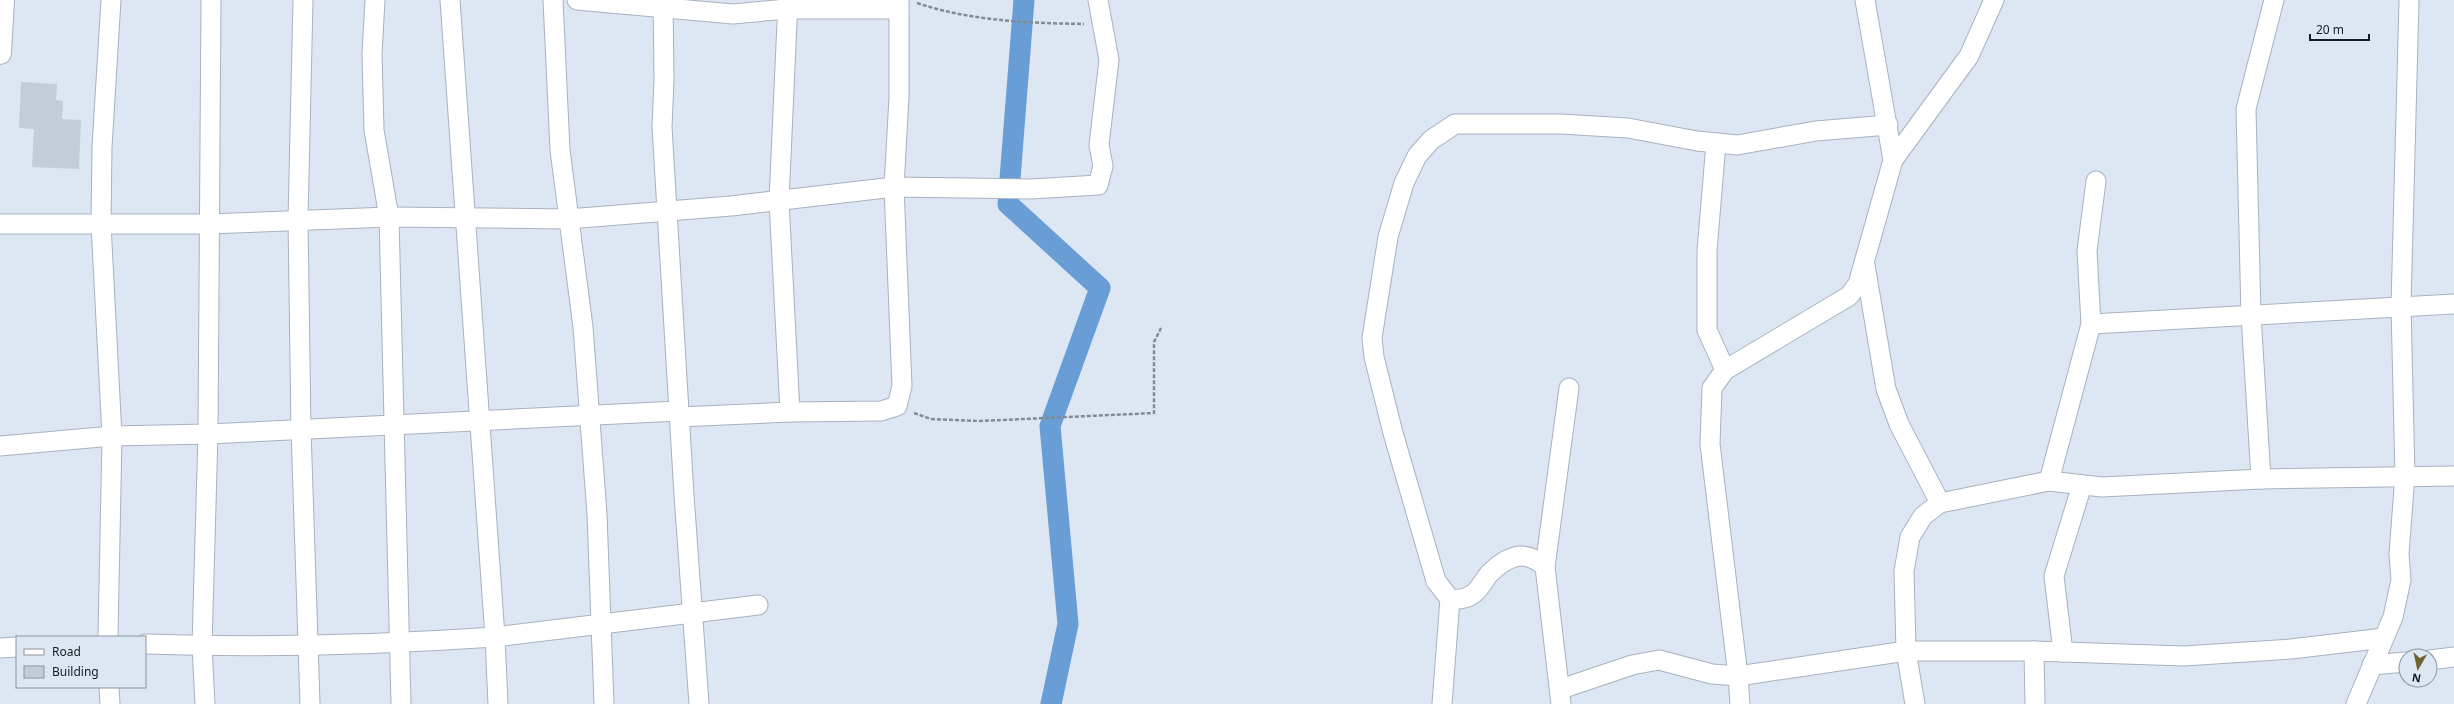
<svg xmlns="http://www.w3.org/2000/svg" width="2454" height="704" font-family="'Noto Sans',sans-serif">
	<style>
		.lines { fill: none; stroke-linecap: round; stroke-linejoin: round }
		.canal { stroke: #689dd6; stroke-width: 21 }
		.building { fill: #c3cdd9 }
		.street-casing { stroke: #a8b2be; stroke-width: 21 }
		.secondary-casing { stroke: #a8b2be; stroke-width: 24 }
		.path { stroke: #838b93; stroke-width: 2.5; stroke-dasharray: 4 2; stroke-linecap: butt }
		.street { stroke: #fff; stroke-width: 19 }
		.secondary { stroke: #fff; stroke-width: 22 }
	</style>
	<rect width="100%" height="100%" fill="#dce7f3"/>
	<g class="lines">
		<polyline class="canal" points="1024,0 1008,204 1100,288 1050,426 1068,624 1051,704"/>
	</g>
	<polygon class="building" points="21,82 57,84 56,100 63,101 62,119 81,120 79,169 32,167 34,129 19,128"/>
	<g class="lines">
		<defs>
			<g id="street">
				<polyline points="303,0 298,220 301,429 310,704"/>
				<polyline points="375,0 372,54 374,130 389,217 401,704"/>
				<polyline points="553,0 560,150 583,327 597,514 604,704"/>
				<polyline points="577,0 733,14 787,9 899,9"/>
				<polyline points="663,0 664,80 662,127 684,495 699,704"/>
				<polyline points="788,0 779,201 790,412"/>
				<polyline points="1865,0 1893,160"/>
				<polyline points="1716,143 1707,251 1707,330 1725,370"/>
				<polyline points="0,224 208,224 389,217 568,219 731,206 894,187 1031,189 1098,185 1103,166 1099,145 1109,60 1098,0"/>
				<polyline points="1865,265 1886,389 1899,424 1940,503"/>
				<polyline points="2091,324 2454,304"/>
				<polyline points="679,417 790,412 881,411 897,406 902,386 894,187 899,97 899,0"/>
				<polyline points="0,446 112,436 208,434 679,411"/>
				<polyline points="2261,479 2251,315 2246,109 2274,0"/>
				<polyline points="2049,481 2091,324 2087,251 2096,181"/>
				<polyline points="1545,567 1569,388"/>
				<polyline points="108,637 112,436 101,224 102,147 111,0"/>
				<path d="M145,644C262,648 378,645 495,637L450,0"/>
				<polyline points="0,648 17,647"/>
				<polyline points="2034,651 2035,704"/>
				<polyline points="2063,652 2054,576 2082,485"/>
				<polyline points="2430,660 2454,657"/>
				<polyline points="2372,665 2406,662"/>
				<polyline points="109,687 110,704"/>
				<polyline points="1561,689 1632,665 1659,660 1712,674 1738,676 1906,651 2034,651 2184,656 2291,649 2384,638"/>
				<polyline points="205,704 202,646 208,434 211,0"/>
				<polyline points="498,704 495,637 758,605"/>
				<polyline points="1442,704 1450,599"/>
				<path d="M1561,704L1545,567C1525,548 1507,556 1489,574C1484,580 1480,589 1473,594C1466,599 1459,600 1450,599L1436,581L1393,433L1374,357L1372,338L1388,237L1404,183L1417,156L1431,140L1455,124H1561L1628,128L1697,141L1737,145L1816,131L1888,125"/>
				<polyline points="1740,704 1738,676 1710,444 1712,388 1725,370 1849,296 1858,284 1893,160 1969,56 1994,0"/>
				<polyline points="1915,704 1906,651 1904,571 1910,537 1923,516 1940,503 2049,481 2102,487 2261,479 2454,476"/>
				<polyline points="2356,704 2393,617 2401,580 2399,554 2405,475 2401,306 2409,0"/>
			</g>
			<polyline id="secondary" points="0,53 3,0"/>
		</defs>
		<use href="#street" class="street-casing"/>
		<use href="#secondary" class="secondary-casing"/>
		<g class="path">
			<path d="M917,3C971,21 1028,23 1084,24"/>
			<polyline points="914,413 931,419 980,421 1154,413 1154,342 1162,326"/>
		</g>
		<use href="#street" class="street"/>
		<use href="#secondary" class="secondary"/>
	</g>
	<rect x="16" y="636" width="130" height="52" fill="#dce7f3" stroke="#8d959e"/>
	<rect x="24" y="649" width="20" height="6" fill="#ffffff" stroke="#8d959e"/>
	<text x="52" y="656" font-size="12" fill="#171b1f">Road</text>
	<rect x="24" y="666" width="20" height="12" fill="#c3cdd9" stroke="#8d959e"/>
	<text x="52" y="676" font-size="12" fill="#171b1f">Building</text>
	<g transform="translate(2418 668) rotate(189)"><circle r="19" fill="#dce7f3" stroke="#8d959e"/>
	<path d="M0-3L7 15L0 10L-7 15Z" fill="#71612e"/>
	<text y="-6" font-size="11" font-weight="bold" text-anchor="middle" fill="#171b1f">N</text>
	</g>
	<path d="M2310 34v6h59v-6" fill="none" stroke="#171b1f" stroke-width="2"/>
	<text x="2316" y="34" font-size="12" fill="#171b1f" stroke="#dce7f3" stroke-width="3" paint-order="stroke">20 m</text>
</svg>
